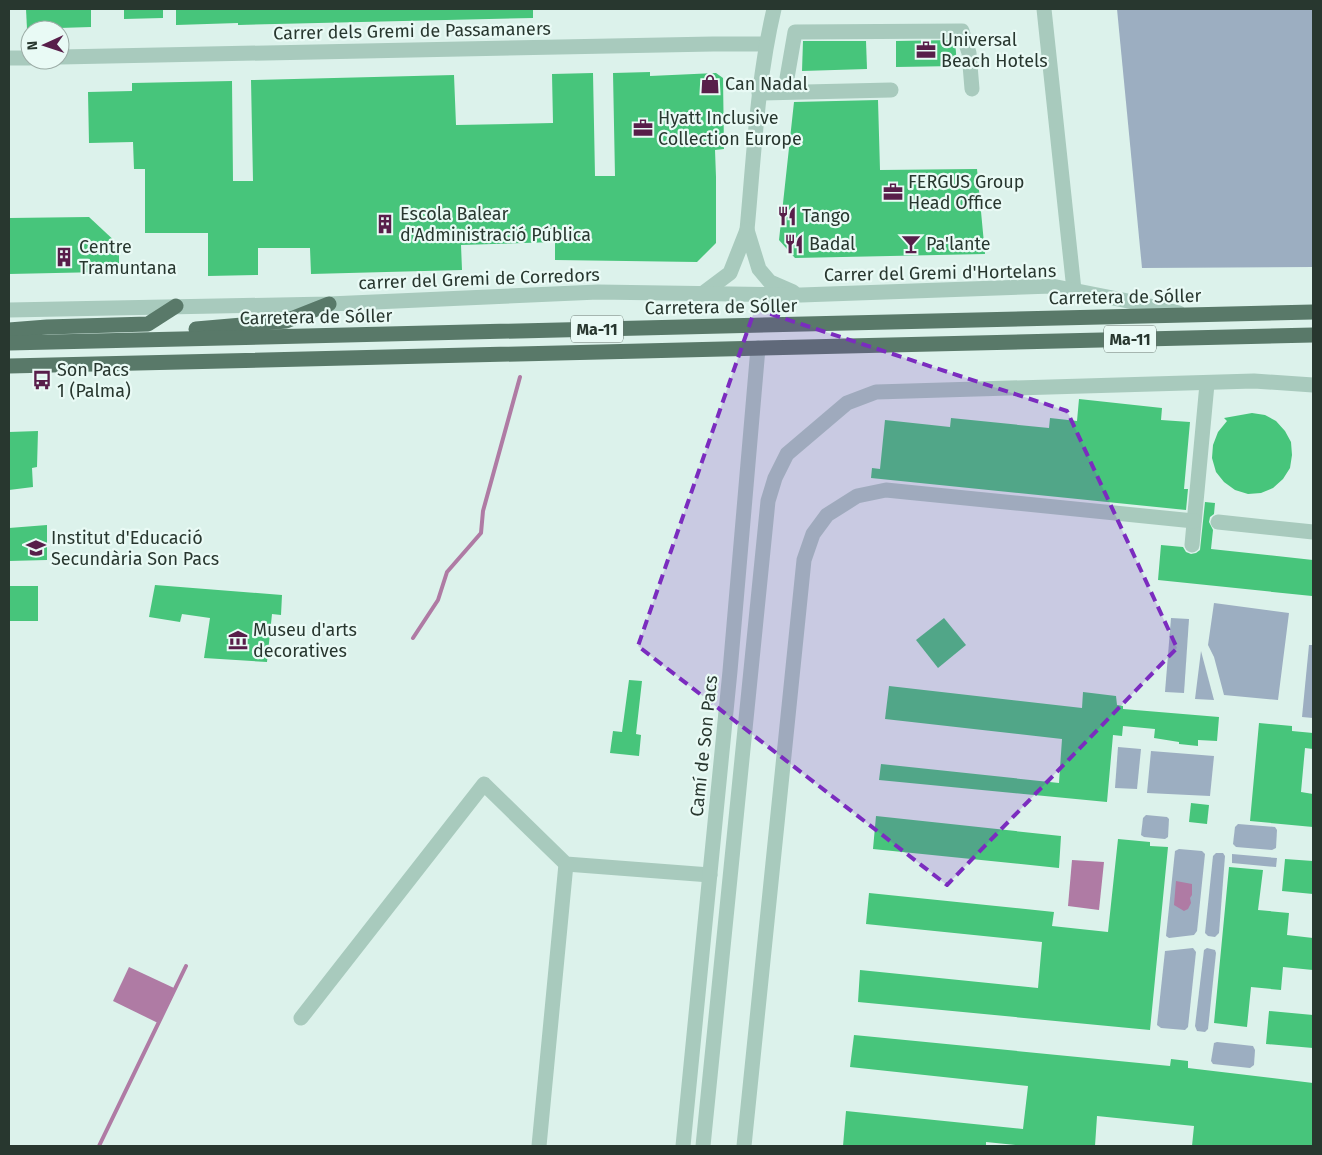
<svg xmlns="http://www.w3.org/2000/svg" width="1322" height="1155" font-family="'Fira Sans',sans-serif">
	<rect width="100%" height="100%" fill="#dcf2eb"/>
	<g fill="#9caec1">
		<polygon points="1117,9 1313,9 1313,267 1142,268"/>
		<polygon points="1214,603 1289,613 1278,700 1224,695 1214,657 1208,645"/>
		<polygon points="1171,618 1189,619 1184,693 1165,692"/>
		<polygon points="1309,645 1313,645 1313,718 1302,717"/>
		<polygon points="1201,651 1214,700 1195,699"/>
		<polygon points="1118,747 1141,749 1137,789 1115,788"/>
		<polygon points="1151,751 1214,756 1210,796 1147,793"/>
		<polygon points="1146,815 1167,817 1169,819 1168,837 1165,839 1144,837 1141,835 1143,818"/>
		<polygon points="1238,824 1275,827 1277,830 1276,848 1272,850 1236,847 1233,844 1235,827"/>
		<polygon points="1179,849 1202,851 1205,854 1197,931 1194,935 1169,938 1166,936 1175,851"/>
		<polygon points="1216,853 1223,853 1225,856 1219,933 1215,937 1208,936 1205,933 1213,856"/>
		<polygon points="1232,854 1277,858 1276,867 1232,863"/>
		<polygon points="1193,948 1196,952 1188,1027 1185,1030 1161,1028 1157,1025 1165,951"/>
		<polygon points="1207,948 1215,950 1216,953 1208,1029 1205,1032 1197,1031 1195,1026 1204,950"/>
		<polygon points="1217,1042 1253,1046 1255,1050 1254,1065 1250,1068 1213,1064 1211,1061 1214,1043"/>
	</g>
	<g fill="#af7ba4">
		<polygon points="1072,860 1104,862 1099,910 1068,906"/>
		<polygon points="1176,881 1192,884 1192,895 1190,898 1191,903 1188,909 1184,911 1174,905"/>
		<polygon points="129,967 174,988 158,1023 113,1001"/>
	</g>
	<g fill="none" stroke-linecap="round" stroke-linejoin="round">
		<g stroke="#af7ba4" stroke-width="4">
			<polyline points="413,638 438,600 447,572 481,533 483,511 520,377"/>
			<polyline points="99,1146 186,966"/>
		</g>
	</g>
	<g fill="#47c57b">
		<polygon points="26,9 91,9 91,27 27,29"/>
		<polygon points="124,9 163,9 163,18 124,19"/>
		<polygon points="176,9 533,9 533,18 238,25 238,23 176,25"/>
		<polygon points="955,40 957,66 896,67 896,41"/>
		<polygon points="803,41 866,41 867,69 802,71"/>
		<polygon points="650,72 650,76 716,73 723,78 724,149 715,150 716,177 716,243 697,262 555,260 555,242 461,245 462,270 311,274 310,248 258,248 258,275 208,276 208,233 145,233 145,169 134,169 133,142 89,143 88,92 132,91 132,83 232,81 233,181 253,181 251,80 454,75 456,125 553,123 552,74 593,73 595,176 615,176 613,73"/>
		<polygon points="878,100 880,170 977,169 985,254 795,258 779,240 794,102"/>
		<polygon points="89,217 119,245 119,269 102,272 9,274 9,218"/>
		<polygon points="1079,399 1162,408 1161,420 1190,422 1184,489 1188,489 1186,510 871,478 872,468 880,469 885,420 950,427 951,418 1049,428 1050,418 1077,421"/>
		<polygon points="1252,413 1265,415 1276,421 1285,431 1291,442 1292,455 1290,468 1283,479 1273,488 1261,493 1248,494 1235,490 1224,482 1216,472 1212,458 1213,445 1218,432 1227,421 1224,418"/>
		<polygon points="38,431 37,467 32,468 33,487 9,490 9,432"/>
		<polygon points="1205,502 1215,503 1214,514 1210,517 1209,522 1213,530 1211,549 1313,560 1312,596 1158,580 1161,545 1183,547 1186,552 1191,554 1196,553 1200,550"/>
		<polygon points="47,525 47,560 9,561 9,528"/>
		<polygon points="155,585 282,595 281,615 272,614 267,662 204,658 210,618 182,614 180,622 149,617"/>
		<rect x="9" y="586" width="29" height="35"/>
		<polygon points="944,618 966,645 938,668 916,640"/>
		<polygon points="629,680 642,681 636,734 641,735 639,756 610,753 613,731 622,732"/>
		<polygon points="889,686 1082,708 1083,692 1116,696 1117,705 1123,706 1123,709 1219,717 1217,741 1198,740 1198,746 1179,744 1179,742 1154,738 1155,729 1123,726 1122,736 1113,735 1107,802 879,780 881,764 1059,783 1062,739 885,719"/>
		<polygon points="1259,723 1292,726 1292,731 1313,733 1313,749 1305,748 1301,792 1313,794 1313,827 1250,821"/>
		<polygon points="1191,803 1209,805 1207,824 1189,822"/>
		<polygon points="876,816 1061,836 1059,868 873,849"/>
		<polygon points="1118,839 1150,842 1150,846 1168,847 1150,1030 858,1002 860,970 1038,988 1042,942 866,924 869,893 1054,912 1052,926 1108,932"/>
		<polygon points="1285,859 1313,861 1313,894 1282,891"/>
		<polygon points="1229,867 1263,870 1258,910 1289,913 1287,935 1313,938 1313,970 1283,967 1281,990 1251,987 1247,1027 1214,1023"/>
		<polygon points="1269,1011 1313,1015 1313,1048 1266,1044"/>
		<polygon points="854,1035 1170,1066 1171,1059 1188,1061 1188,1068 1313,1083 1313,1146 1192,1146 1194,1126 1097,1116 1095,1146 1025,1146 986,1142 986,1146 843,1146 846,1111 1023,1129 1028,1086 850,1067"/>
	</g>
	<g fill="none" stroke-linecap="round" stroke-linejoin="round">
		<g stroke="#a8cabd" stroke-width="15">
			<polyline points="1044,9 1074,290"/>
			<polyline points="60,57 713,44 765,44"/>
			<polyline points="9,58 30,58"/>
			<polyline points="787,78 795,32 962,31 969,53 972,89"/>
			<polyline points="759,93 891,90"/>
			<path d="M747,230c7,-74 10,-149 27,-221"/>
			<polyline points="702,294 730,273 747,230 759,269 770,282 793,292"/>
			<polyline points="9,310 329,304 598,292 801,295 1052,286 1133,302 1179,313"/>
			<polyline points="1218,522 1313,532"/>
			<polyline points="1192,545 1207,384"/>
			<polyline points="301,1018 484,784 566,864 710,875"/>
			<polyline points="539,1146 566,864"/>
			<polyline points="683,1146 730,671 758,348"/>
			<polyline points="703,1146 768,501 775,478 787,454 847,403 876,392 1254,381 1313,385"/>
			<polyline points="744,1146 804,560 813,534 827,515 857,496 886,490 1194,521"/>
		</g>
		<g stroke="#597969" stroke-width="15">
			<polyline points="196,329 286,321 329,304"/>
			<polyline points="9,330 47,327 148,324 176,306"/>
			<polyline points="9,343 1313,312"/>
			<polyline points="9,366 1313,335"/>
		</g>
	</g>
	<path fill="#7b2cbf" fill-opacity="0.2" stroke="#7b2cbf" stroke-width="4" stroke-dasharray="10 6" stroke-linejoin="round" d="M755,309l312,102 110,237 -230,237 -309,-239z"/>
	<defs>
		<symbol id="office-bare" viewBox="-9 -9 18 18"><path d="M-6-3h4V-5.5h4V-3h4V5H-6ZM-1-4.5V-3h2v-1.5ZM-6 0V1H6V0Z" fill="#581e4a" stroke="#e9faf5" stroke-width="2.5" paint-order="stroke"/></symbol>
		<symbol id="shop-bare" viewBox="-9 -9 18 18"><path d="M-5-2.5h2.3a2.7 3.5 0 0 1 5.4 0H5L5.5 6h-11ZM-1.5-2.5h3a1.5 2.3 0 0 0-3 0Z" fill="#581e4a" stroke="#e9faf5" stroke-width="2.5" paint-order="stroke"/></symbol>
		<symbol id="restaurant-bare" viewBox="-9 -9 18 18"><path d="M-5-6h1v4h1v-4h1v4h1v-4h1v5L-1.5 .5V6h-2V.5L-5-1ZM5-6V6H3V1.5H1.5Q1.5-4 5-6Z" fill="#581e4a" stroke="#e9faf5" stroke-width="2.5" paint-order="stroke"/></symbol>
		<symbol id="building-bare" viewBox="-9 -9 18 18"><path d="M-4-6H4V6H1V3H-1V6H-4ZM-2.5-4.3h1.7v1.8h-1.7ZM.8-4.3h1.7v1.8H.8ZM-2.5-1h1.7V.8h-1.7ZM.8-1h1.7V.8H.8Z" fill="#581e4a" stroke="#e9faf5" stroke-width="2.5" paint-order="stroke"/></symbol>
		<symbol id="bar-bare" viewBox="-9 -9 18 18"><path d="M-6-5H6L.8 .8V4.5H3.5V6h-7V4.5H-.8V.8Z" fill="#581e4a" stroke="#e9faf5" stroke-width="2.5" paint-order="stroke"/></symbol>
		<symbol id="bus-bare" viewBox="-9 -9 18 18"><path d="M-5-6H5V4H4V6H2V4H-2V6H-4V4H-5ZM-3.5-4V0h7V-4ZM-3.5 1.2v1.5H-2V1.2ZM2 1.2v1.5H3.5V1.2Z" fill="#581e4a" stroke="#e9faf5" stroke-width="2.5" paint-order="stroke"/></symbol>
		<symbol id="school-bare" viewBox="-9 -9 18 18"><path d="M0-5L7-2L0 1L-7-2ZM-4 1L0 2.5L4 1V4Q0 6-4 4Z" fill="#581e4a" stroke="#e9faf5" stroke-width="2.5" paint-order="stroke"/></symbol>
		<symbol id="museum-bare" viewBox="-9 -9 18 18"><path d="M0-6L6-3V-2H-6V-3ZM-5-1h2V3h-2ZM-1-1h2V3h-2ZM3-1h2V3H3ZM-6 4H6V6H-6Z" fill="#581e4a" stroke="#e9faf5" stroke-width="2.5" paint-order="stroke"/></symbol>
	</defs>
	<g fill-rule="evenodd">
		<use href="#office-bare" x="912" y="36" width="28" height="28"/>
		<use href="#shop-bare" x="696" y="70" width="28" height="28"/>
		<use href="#office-bare" x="629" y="114" width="28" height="28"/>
		<use href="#office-bare" x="879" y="178" width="28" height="28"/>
		<use href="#restaurant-bare" x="773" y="202" width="28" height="28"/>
		<use href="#building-bare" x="371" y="210" width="28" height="28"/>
		<use href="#restaurant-bare" x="780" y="230" width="28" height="28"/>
		<use href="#bar-bare" x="897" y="230" width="28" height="28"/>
		<use href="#building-bare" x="50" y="243" width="28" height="28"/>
		<use href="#bus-bare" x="28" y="366" width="28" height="28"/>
		<use href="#school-bare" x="22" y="534" width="28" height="28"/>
		<use href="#museum-bare" x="224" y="626" width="28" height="28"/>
	</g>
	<g text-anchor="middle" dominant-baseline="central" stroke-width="4.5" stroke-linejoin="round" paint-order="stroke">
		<g fill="#e9faf5" stroke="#62726a" stroke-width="1">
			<rect x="571" y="315.5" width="52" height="27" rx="4"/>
			<rect x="1104" y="325.5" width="52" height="27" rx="4"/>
		</g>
		<g font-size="16" font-weight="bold" fill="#28372f">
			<text x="597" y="329">Ma-11</text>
			<text x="1130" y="339">Ma-11</text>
		</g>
		<g font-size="18" fill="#28372f" stroke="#e9faf5">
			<text transform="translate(412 31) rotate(-1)">Carrer dels Gremi de Passamaners</text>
			<text transform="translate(940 273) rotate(-1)">Carrer del Gremi d'Hortelans</text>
			<text transform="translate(479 279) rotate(-2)">carrer del Gremi de Corredors</text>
			<text transform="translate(1125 297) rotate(-1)">Carretera de Sóller</text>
			<text transform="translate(721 307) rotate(-1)">Carretera de Sóller</text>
			<text transform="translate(316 317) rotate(-1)">Carretera de Sóller</text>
			<text transform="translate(704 746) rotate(-84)">Camí de Son Pacs</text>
		</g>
		<g font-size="18" fill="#28372f" stroke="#e9faf5" text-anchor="start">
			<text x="941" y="40">Universal<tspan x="941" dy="21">Beach Hotels</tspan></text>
			<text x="725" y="84">Can Nadal</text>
			<text x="658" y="118">Hyatt Inclusive<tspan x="658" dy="21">Collection Europe</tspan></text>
			<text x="908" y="182">FERGUS Group<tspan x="908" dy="21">Head Office</tspan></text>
			<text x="400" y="214">Escola Balear<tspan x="400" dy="21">d'Administració Pública</tspan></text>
			<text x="802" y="216">Tango</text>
			<text x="809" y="244">Badal</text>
			<text x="926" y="244">Pa'lante</text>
			<text x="79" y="247">Centre<tspan x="79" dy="21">Tramuntana</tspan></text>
			<text x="57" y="370">Son Pacs<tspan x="57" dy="21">1 (Palma)</tspan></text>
			<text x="51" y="538">Institut d'Educació<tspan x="51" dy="21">Secundària Son Pacs</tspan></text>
			<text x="253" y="630">Museu d'arts<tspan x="253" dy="21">decoratives</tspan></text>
		</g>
	</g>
	<rect width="1322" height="1155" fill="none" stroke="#28372f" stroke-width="20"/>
	<g transform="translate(45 45) rotate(267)"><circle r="24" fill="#e9faf5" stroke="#9caca6"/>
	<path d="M0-4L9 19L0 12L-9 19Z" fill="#581e4a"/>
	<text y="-8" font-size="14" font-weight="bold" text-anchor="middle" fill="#28372f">N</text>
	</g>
</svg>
